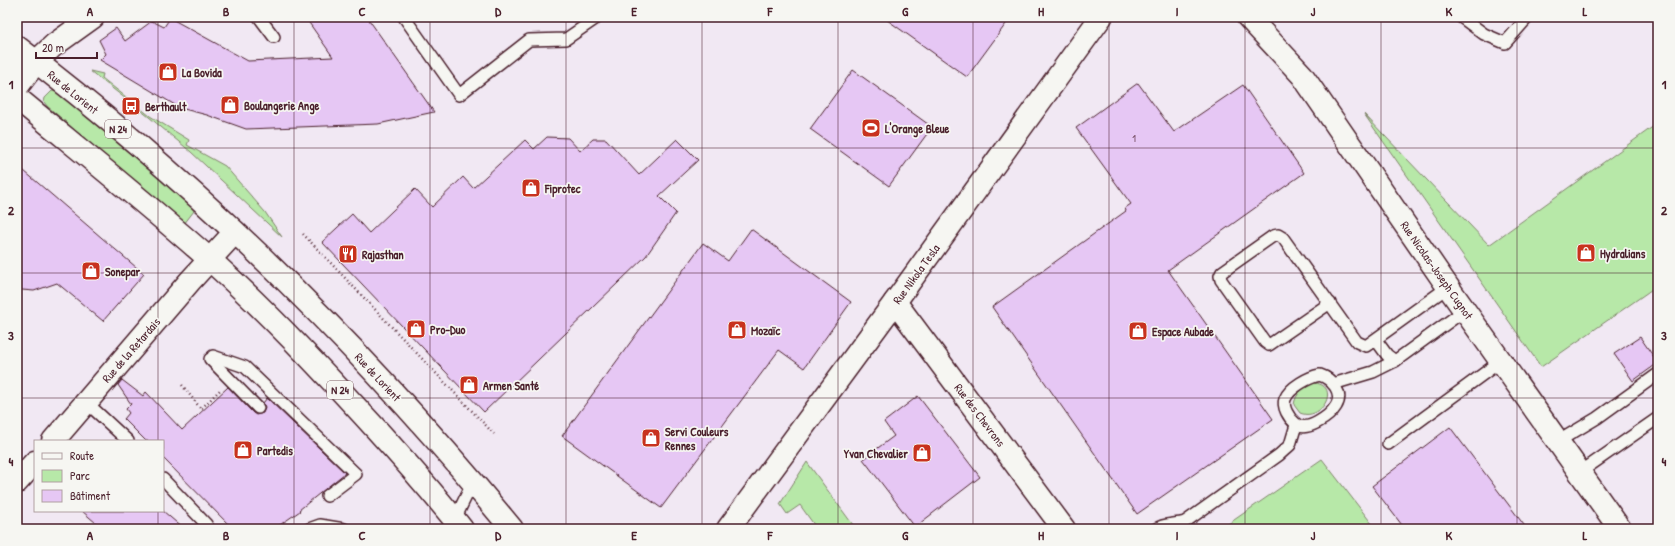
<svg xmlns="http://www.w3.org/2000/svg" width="1675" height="546" font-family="'Patrick Hand',sans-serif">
	<rect width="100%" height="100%" fill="#f6f6f2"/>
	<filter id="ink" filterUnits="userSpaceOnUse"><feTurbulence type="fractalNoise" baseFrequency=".025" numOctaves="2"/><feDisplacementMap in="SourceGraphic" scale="8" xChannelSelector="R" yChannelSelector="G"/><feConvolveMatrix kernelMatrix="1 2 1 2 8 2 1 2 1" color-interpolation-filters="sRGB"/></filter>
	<g filter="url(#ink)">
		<path fill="#f1e8f3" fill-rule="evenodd" d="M17,17h1641v512h-1641zM35,441h128v70h-128z"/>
		<g fill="#b7e8a8" stroke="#80846a">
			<polygon points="90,71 103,74 102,78 150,116 189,140 187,145 225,166 265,212 282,237 191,152 149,117"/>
			<polygon points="52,91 57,92 193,207 194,211 184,224 47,106 44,102 45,98"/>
			<polygon points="1364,114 1489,245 1658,123 1658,285 1541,367"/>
			<path d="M1315,383c26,3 7,39 -15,30l-6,-8c1,-11 10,-19 21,-22z"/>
			<polygon points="1322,459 1376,529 1221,529"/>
			<polygon points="807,462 812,469 856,529 817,529 800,505 787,514 780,504"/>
		</g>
		<g fill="#e6c7f4" stroke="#4a1f2b">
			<polygon points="305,17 367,17 434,112 378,124 246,129 207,115 180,108 100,60 106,54 99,40 116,28 125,41 152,21 164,27 170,18 248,61 333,57"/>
			<polygon points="883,17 1011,17 967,77"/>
			<polygon points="853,70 932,127 889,186 810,129"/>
			<polygon points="1138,83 1174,132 1243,85 1304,173 1168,270 1273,419 1137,514 992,307 1126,211 1125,208 1131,204 1076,128"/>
			<polygon points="547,137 568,138 580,151 593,139 606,139 639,175 677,139 698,160 659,196 676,213 646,256 484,412 322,242 352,214 369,233 415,189 432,207 463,177 473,188 525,140 534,149"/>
			<polygon points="17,165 144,274 103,321 57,283 34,291 22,290 17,286"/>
			<polygon points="751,229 851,302 804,368 779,350 661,508 562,436 703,243 728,261"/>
			<polygon points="1640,337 1658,363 1633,381 1614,354"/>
			<polygon points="122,380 143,396 146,392 182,430 228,387 253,413 256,415 263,413 265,407 263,403 267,398 345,473 299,510 300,511 274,529 233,529 163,458 163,441 146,441 124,419 129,413 126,409 131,404 118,385"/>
			<polygon points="918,396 980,477 915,527 863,459 894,436 884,422"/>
			<polygon points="1450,427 1465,447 1527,529 1405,529 1372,486"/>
			<polygon points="82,511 163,511 184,529 103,529"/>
		</g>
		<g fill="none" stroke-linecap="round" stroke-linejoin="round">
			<defs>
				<g id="lane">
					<polyline points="259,17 274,37"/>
					<polyline points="404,17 459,95 529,40 566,39 598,17"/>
					<polyline points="1461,17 1484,34 1505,43 1528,17"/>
					<polyline points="1330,303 1269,345 1265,342 1221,280 1220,276 1222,272 1273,236 1278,235 1283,238 1357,342 1366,346 1448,287"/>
					<polyline points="1376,340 1387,355 1395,361"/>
					<polyline points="213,356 245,367 356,474 327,496"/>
					<polyline points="210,359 258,408"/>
					<path d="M1320,375c12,4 24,18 16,31 -6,10 -30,28 -41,17 -6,-5 -13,-16 -10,-24 5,-12 24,-22 35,-24z"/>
					<polyline points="1333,384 1373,372 1395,361 1465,310"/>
					<polyline points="86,402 128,441"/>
					<polyline points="1557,442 1597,418 1658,374"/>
					<polyline points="1388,444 1501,361"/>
					<polyline points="1579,473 1658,418"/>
					<polyline points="163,479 206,524 209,529"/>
					<polyline points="309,529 320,525 344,529"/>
					<polyline points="447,529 455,519 473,482"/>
					<path d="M1156,529c8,-6 19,-4 29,-7l94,-67 11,-10 6,-20"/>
				</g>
				<g id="street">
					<polyline points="1248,17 1302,75 1448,287 1620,529"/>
					<polyline points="17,87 36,62 54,45 93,17"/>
					<polyline points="895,302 1064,529"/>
					<polyline points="53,441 190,281 235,232"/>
					<polyline points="17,482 35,462"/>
					<polyline points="728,529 895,302 1101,17"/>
				</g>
				<g id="primary">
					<path d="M17,47c182,138 350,306 495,482"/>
					<path d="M17,98c64,53 129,105 191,160 60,54 115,113 169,172 29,32 58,65 85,99"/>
				</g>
			</defs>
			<use href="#lane" stroke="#4a1f2b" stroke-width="14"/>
			<use href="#street" stroke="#4a1f2b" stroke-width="25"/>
			<use href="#primary" stroke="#4a1f2b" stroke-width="25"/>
			<g stroke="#4a1f2b" stroke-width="2.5" stroke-dasharray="1 3" stroke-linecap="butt">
				<polyline points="303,234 494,434"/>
				<polyline points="182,385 201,409 220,390"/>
			</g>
			<use href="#lane" stroke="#f6f6f2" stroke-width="11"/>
			<use href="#street" stroke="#f6f6f2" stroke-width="22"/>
			<use href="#primary" stroke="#f6f6f2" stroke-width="22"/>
		</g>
	</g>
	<path fill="none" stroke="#4a1f2b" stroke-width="1" stroke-opacity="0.55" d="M158,17v424M294,17v512M430,17v512M566,17v512M702,17v512M838,17v512M973,17v512M1109,17v512M1245,17v512M1381,17v512M1517,17v512M17,148h1641M17,273h1641M17,398h1641M158,511v18"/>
	<defs>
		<symbol id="shop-square" viewBox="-11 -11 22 22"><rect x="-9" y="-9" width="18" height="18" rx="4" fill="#c8321e" stroke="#f6f6f2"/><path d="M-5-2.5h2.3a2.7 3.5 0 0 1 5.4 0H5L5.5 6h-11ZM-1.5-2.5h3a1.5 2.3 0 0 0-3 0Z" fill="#fff"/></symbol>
		<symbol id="bus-square" viewBox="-11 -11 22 22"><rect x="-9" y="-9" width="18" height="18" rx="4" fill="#c8321e" stroke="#f6f6f2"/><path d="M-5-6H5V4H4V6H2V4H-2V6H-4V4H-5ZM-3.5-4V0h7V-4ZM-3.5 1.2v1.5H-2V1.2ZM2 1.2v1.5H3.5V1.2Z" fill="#fff"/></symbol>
		<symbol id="stadium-square" viewBox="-11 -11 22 22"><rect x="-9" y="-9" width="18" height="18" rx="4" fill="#c8321e" stroke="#f6f6f2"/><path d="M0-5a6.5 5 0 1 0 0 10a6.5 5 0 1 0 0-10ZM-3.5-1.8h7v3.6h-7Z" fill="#fff"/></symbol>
		<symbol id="restaurant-square" viewBox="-11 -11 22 22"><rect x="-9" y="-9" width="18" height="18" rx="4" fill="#c8321e" stroke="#f6f6f2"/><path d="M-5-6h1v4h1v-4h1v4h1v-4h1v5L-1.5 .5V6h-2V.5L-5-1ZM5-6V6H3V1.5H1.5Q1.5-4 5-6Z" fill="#fff"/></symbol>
	</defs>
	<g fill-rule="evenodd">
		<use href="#shop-square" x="157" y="61" width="22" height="22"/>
		<use href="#shop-square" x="219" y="94" width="22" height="22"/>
		<use href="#bus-square" x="120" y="95" width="22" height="22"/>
		<use href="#stadium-square" x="860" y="117" width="22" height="22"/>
		<use href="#shop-square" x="520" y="177" width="22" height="22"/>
		<use href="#shop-square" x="1575" y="242" width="22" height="22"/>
		<use href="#restaurant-square" x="337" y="243" width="22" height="22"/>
		<use href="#shop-square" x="80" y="260" width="22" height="22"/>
		<use href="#shop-square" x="405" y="318" width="22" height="22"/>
		<use href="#shop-square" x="726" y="319" width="22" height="22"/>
		<use href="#shop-square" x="1127" y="320" width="22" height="22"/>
		<use href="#shop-square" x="458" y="374" width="22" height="22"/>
		<use href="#shop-square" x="640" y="427" width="22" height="22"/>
		<use href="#shop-square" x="232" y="439" width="22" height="22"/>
		<use href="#shop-square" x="911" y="442" width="22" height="22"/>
	</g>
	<g text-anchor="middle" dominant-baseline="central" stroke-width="3.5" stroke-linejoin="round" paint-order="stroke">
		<g font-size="10" fill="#71495d">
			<text x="1134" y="138">1</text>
		</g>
		<g fill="#f6f6f2" stroke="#7e6067" stroke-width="1">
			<rect x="105" y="120" width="26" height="18" rx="3"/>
			<rect x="327" y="381" width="26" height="18" rx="3"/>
		</g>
		<g font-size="11" font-weight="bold" fill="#4a1f2b">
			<text x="118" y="129">N 24</text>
			<text x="340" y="390">N 24</text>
		</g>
		<g font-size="12" font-weight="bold" fill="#4a1f2b" stroke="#f6f6f2" text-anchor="start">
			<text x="182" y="72">La Bovida</text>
			<text x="244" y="105">Boulangerie Ange</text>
			<text x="145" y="106">Berthault</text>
			<text x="885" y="128">L'Orange Bleue</text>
			<text x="545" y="188">Fiprotec</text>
			<text x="1600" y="253">Hydralians</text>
			<text x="362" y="254">Rajasthan</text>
			<text x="105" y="271">Sonepar</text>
			<text x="430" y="329">Pro-Duo</text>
			<text x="751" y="330">Mozaïc</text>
			<text x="1152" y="331">Espace Aubade</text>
			<text x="483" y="385">Armen Santé</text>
			<text x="665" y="431">Servi Couleurs<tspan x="665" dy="14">Rennes</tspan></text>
			<text x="257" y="450">Partedis</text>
			<text x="908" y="453" text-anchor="end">Yvan Chevalier</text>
		</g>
		<g font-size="12" fill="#4a1f2b" stroke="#f6f6f2">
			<text transform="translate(73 92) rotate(39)">Rue de Lorient</text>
			<text transform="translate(1437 270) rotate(55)">Rue Nicolas-Joseph Cugnot</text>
			<text transform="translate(916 274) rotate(-54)">Rue Nikola Tesla</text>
			<text transform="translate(131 350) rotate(-49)">Rue de la Retardais</text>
			<text transform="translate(378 377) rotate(47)">Rue de Lorient</text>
			<text transform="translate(980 415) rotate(53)">Rue des Chevrons</text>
		</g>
	</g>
	<rect width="1675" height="546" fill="none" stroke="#f6f6f2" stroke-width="44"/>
	<rect x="34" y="440" width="130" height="72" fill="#f6f6f2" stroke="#b1a0a2"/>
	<rect x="42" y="453" width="20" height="6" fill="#f6f6f2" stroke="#b1a0a2"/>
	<text x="70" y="460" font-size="12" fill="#4a1f2b">Route</text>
	<rect x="42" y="470" width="20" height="12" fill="#b7e8a8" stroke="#b1a0a2"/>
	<text x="70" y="480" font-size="12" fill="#4a1f2b">Parc</text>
	<rect x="42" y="490" width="20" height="12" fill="#e6c7f4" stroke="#b1a0a2"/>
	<text x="70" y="500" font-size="12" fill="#4a1f2b">Bâtiment</text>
	<path d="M36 52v6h61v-6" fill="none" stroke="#4a1f2b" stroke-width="2"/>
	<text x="42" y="52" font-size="12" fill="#4a1f2b" stroke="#f6f6f2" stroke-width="3" paint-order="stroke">20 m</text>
	<rect x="22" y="22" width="1631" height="502" fill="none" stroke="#4a1f2b" stroke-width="1.5"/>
	<g font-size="13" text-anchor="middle" font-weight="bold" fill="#4a1f2b">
		<text x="90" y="16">A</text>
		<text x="226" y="16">B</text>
		<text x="362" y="16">C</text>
		<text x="498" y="16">D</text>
		<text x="634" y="16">E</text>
		<text x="770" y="16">F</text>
		<text x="905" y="16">G</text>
		<text x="1041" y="16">H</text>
		<text x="1177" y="16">I</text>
		<text x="1313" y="16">J</text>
		<text x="1449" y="16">K</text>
		<text x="1585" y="16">L</text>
		<text x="11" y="89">1</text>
		<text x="1664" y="89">1</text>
		<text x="11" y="215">2</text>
		<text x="1664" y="215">2</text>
		<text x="11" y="340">3</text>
		<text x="1664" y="340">3</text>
		<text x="11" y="466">4</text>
		<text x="1664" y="466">4</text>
		<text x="90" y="540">A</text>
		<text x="226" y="540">B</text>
		<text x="362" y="540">C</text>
		<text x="498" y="540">D</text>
		<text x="634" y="540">E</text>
		<text x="770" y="540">F</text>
		<text x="905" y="540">G</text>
		<text x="1041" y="540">H</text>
		<text x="1177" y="540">I</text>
		<text x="1313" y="540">J</text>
		<text x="1449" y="540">K</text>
		<text x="1585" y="540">L</text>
	</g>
</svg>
